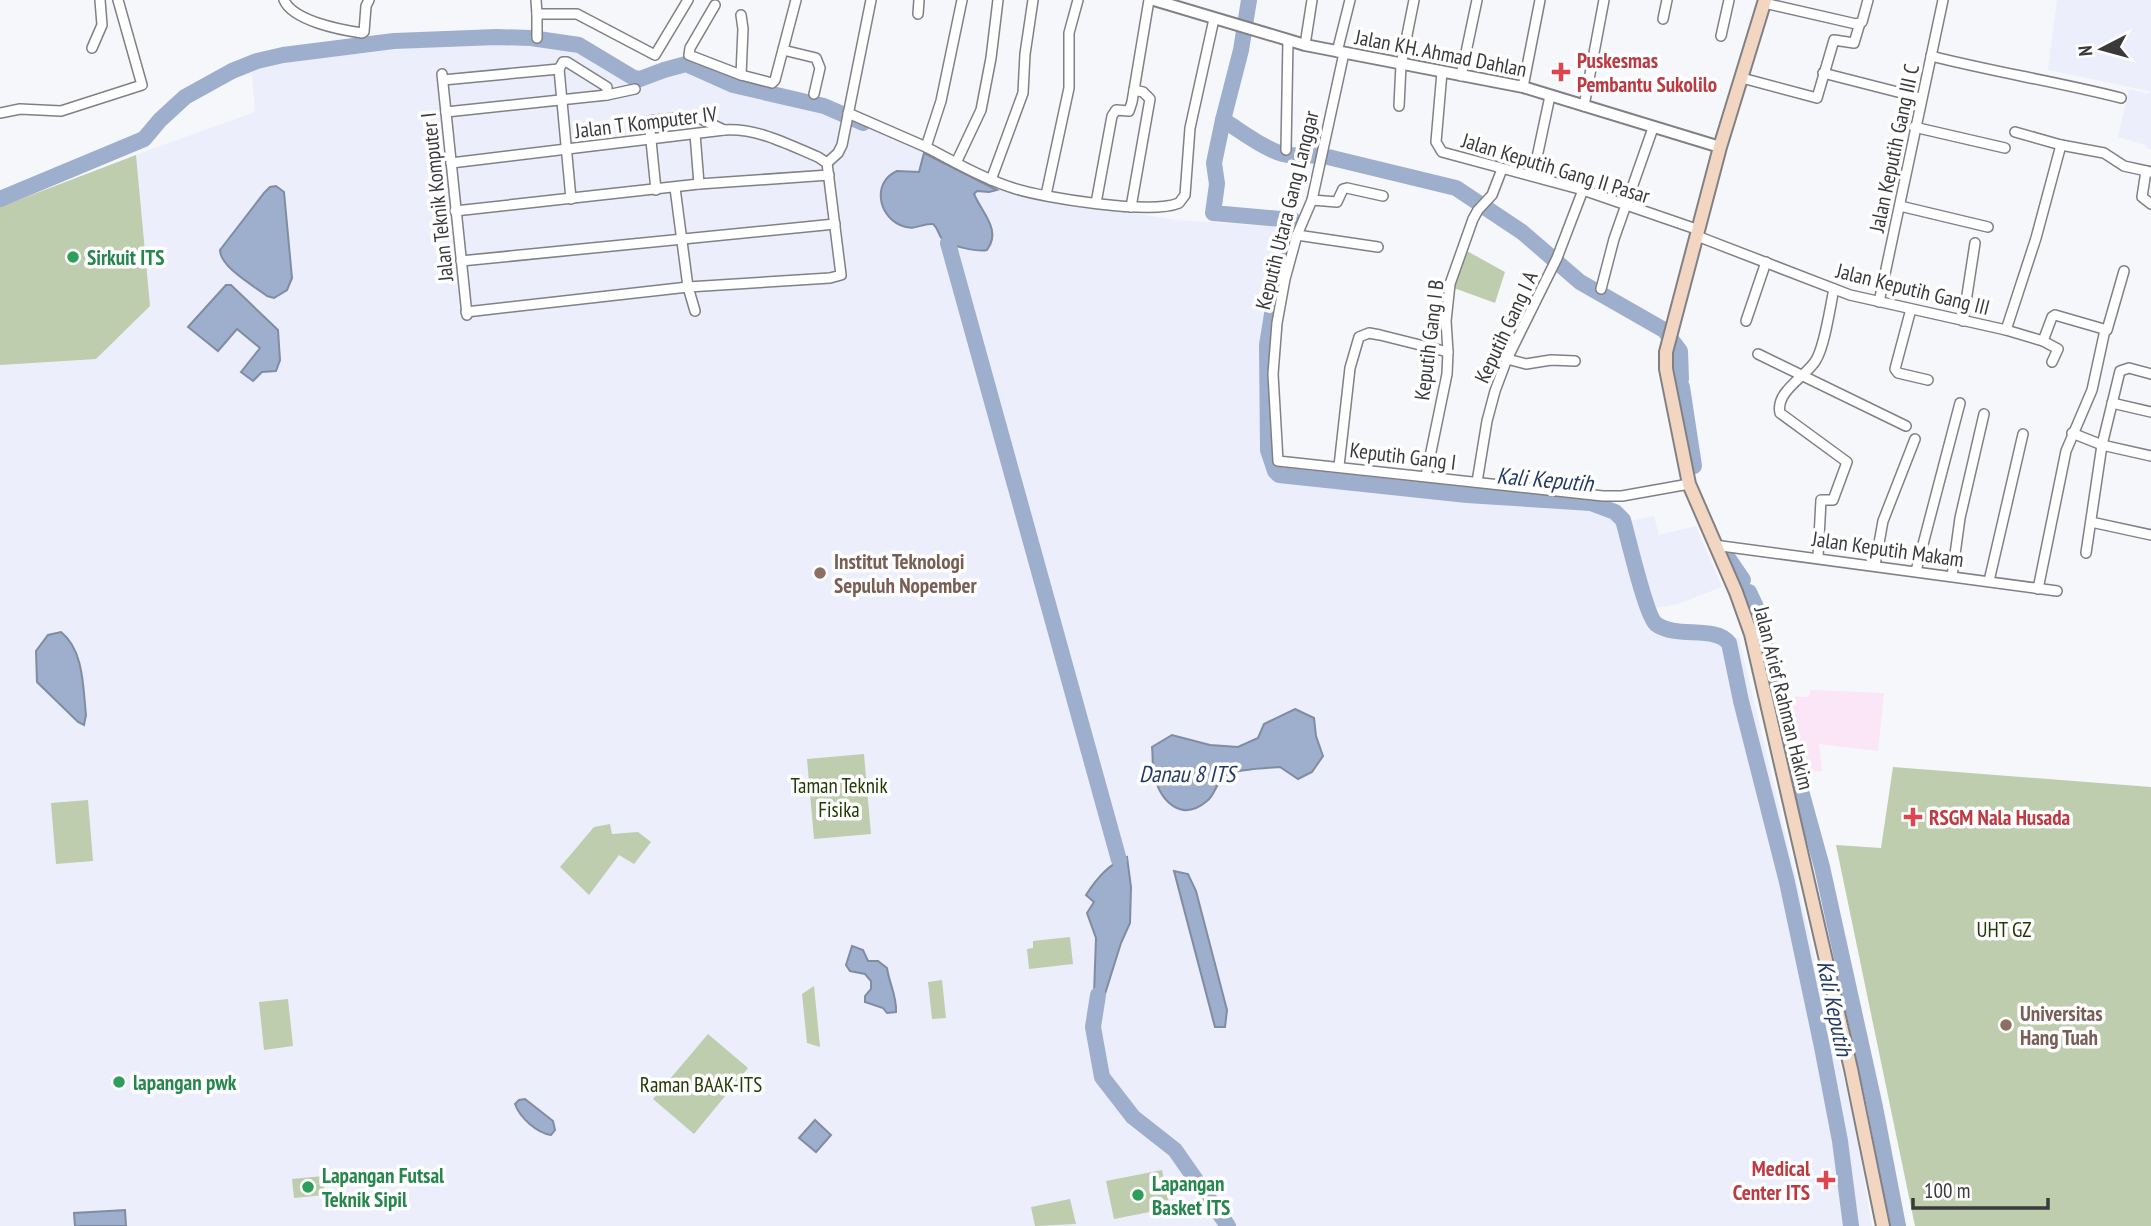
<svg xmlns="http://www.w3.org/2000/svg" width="2151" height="1226" font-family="'PT Sans Narrow',sans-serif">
	<rect width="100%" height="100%" fill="#f6f7fb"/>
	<polygon fill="#fae6f6" points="1810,690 1884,693 1878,751 1819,744 1822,771 1797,774 1778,696 1809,697"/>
	<g fill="#eceefb">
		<polygon points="2057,0 2151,0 2151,149 2146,148 2146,145 2118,137 2129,89 2149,94 2149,91 2048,70"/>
		<polygon points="528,43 578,49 640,84 681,71 846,121 916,138 1002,184 1049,200 1177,220 1285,227 1264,340 1262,420 1268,471 1623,510 1651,608 1630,521 1654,516 1659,535 1696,526 1722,587 1678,604 1650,609 1658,636 1739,638 1855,1126 1872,1226 0,1226 0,207 149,150 255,112 251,65 413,48"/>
	</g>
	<g fill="#becdae">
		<polygon points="136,155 150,306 96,359 0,365 0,207"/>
		<polygon points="1467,251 1505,272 1495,303 1454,288"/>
		<polygon points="864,754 871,834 814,839 807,759"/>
		<polygon points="1893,767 2151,787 2151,1226 1915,1226 1836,845 1881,848"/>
		<polygon points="88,800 93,861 56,864 51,803"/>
		<polygon points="610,824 612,834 638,832 651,842 634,864 619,855 589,895 560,867 594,827"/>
		<polygon points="1070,937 1073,964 1029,969 1027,949 1033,948 1033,941"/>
		<polygon points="942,980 946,1018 932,1019 928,982"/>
		<polygon points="814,986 820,1047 807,1043 802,994"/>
		<polygon points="288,999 293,1046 264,1050 259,1002"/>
		<polygon points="708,1034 748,1068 694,1134 653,1099"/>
		<polygon points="1162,1170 1170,1208 1114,1219 1106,1181"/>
		<polygon points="323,1176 325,1195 294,1198 292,1179"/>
		<polygon points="1070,1199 1076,1224 1035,1226 1031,1207"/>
	</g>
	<g fill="#9dafcd" stroke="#7f8ca2" stroke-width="2">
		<path d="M924,153l73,37 -8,2 -12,-1 -3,3c8,19 28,36 13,56 -9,2 -39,-4 -45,-11 -4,-5 -4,-11 -9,-15 -13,-1 -17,8 -33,1 -22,-10 -28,-43 -3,-54l22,1z"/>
		<path d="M276,186l8,6 8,86 -5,12 -13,8 -7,-2c-13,-10 -47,-29 -47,-46l44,-57 6,-6z"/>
		<polygon points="226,285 231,285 278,330 280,360 276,371 262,372 253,381 241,372 260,348 237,329 218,351 188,327"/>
		<path d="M61,632c23,18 22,56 25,83l-2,10 -6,-3 -41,-40 -1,-31 12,-16z"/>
		<path d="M1295,709l19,9 2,18 7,20 -11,16 -14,7 -18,-12c-13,1 -43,2 -54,8 -10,6 -10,19 -19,26 -26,22 -47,0 -53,-27 -2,-9 -1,-19 -2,-27l20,-12 38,10 28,2 20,-9 6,-14z"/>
		<path d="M1127,857l4,30 -1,36 -9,20 -17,54 -10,-3 2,-56 -9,-25 7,-11 -8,-7c11,-17 23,-31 41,-38z"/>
		<polygon points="1174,871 1188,874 1196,891 1227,1010 1225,1027 1215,1027"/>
		<path d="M852,946l11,4 5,11h10l9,7c2,15 10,28 9,44l-9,1 -4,-5 -18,-6v-6l6,-7v-8l-6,-7 -15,-3 -4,-6z"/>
		<path d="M525,1099l28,22 2,9 -4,5c-14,-2 -31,-17 -36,-31l4,-4z"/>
		<polygon points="815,1120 831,1135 816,1152 799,1138"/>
		<polygon points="125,1210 126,1226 75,1226 74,1213"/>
	</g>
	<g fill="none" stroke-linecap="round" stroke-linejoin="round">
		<g stroke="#9dafcd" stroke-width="16">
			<path d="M1249,0l-8,50 -18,70c17,10 46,33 65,35 14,1 25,-1 40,2l128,31 66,44 58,50 84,48 16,21 1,28"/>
			<path d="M1223,120l-9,43 3,21 -4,29 80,7 -20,88 -6,37 1,105 7,21 4,4 188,20 124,8 24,9 8,8c5,17 23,96 33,104 20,15 59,1 73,19l12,58 46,181 35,165 18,94 11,85"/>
			<polyline points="0,199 144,139 160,120 185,97 232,71 257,61 283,55 394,41 497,37 531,38 579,45 634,78 640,79 664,70 686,64 733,85 824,106 863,123"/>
			<polyline points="948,243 1119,860"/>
			<polyline points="1682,387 1694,466"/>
			<polyline points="1724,552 1743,580"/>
			<polyline points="1749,592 1756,607 1798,780 1822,867 1875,1107 1898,1226"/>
			<polyline points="1098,995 1093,1027 1102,1077 1133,1117 1175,1150 1228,1226"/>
		</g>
		<defs>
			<g id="minor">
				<path d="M284,0c9,21 57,30 78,33l2,-1 2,-26 3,-6"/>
				<polyline points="536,0 537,14"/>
				<polyline points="1764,3 1856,24 1862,22 1868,0"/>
				<polyline points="715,5 690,48 689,55 741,75 772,83 775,80 796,0"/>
				<polyline points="918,14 919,0"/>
				<polyline points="1663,19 1667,0"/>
				<polyline points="1721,36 1729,0"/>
				<polyline points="537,38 537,14 577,14 655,55 688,0"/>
				<polyline points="1305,45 1312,0"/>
				<polyline points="92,48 102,25 100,0"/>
				<polyline points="783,50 816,58 820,68 814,94"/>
				<polyline points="1337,52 1350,0"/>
				<polyline points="1344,53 1312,200 1297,235 1285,279 1277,323 1273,374 1278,461 1603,496 1622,496 1689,484"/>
				<path d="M1931,56c63,16 127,26 190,42"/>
				<polyline points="559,69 571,199"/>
				<polyline points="1442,72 1436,142 1442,152 1583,190 1699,230"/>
				<polyline points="1823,73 1921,98"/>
				<polyline points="442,74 467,315"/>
				<polyline points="741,75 743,29 741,15"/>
				<polyline points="1461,76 1477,0"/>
				<polyline points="1742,78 1817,98 1834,40 1854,43 1860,23"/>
				<polyline points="443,80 559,69"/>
				<polyline points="1523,87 1540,0"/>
				<polyline points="607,95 635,89"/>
				<polyline points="1399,106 1401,65 1414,0"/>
				<polyline points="1584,106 1604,0"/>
				<polyline points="446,112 607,95 607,87 567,62 563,62 559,69"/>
				<polyline points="0,113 20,109 61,111 142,85 118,0"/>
				<polyline points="848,113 926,147 941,101 962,0"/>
				<polyline points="1914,127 2005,148"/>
				<polyline points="695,134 699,184"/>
				<polyline points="2061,145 2104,153 2124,166 2151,172"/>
				<path d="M926,147c29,15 56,31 87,41 31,10 138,27 166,15l6,-8 5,-67 24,-109"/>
				<polyline points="1286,150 1288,40"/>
				<path d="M451,163l273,-33c34,-2 63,14 94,27l9,6 14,112 -11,3 -142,9 -222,25"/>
				<polyline points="827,163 838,153 842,145 871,0"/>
				<polyline points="956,163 981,110 991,58 998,0"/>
				<polyline points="2146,171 2142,197 2151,204"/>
				<polyline points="1533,176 1550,96"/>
				<polyline points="991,180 1023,93 1025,54 1033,0"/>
				<polyline points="675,188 688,287 695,311"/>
				<polyline points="656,190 649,121 695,116 724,130"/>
				<polyline points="1046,195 1069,88 1069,33 1078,0"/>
				<polyline points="1312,200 1337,202 1343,189 1347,188 1383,196"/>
				<polyline points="1096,203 1112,116 1116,110 1129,111 1132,102 1149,0"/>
				<polyline points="1900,206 1988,227"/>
				<polyline points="1131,207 1150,99 1143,92 1134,90"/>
				<polyline points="455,211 699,184 829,175"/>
				<polyline points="1297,235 1378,247"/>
				<polyline points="1697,236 1850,295 2006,330 2043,341 2058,349 2052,362"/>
				<polyline points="461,261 835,224"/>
				<polyline points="1601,289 1614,239 1653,128"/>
				<polyline points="1879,302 1943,0"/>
				<polyline points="1911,309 1895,369 1898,373 1928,380"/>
				<polyline points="1746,321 1766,262"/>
				<polyline points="1963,321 1975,243"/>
				<polyline points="2006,330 2036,238 2061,145 2015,132"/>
				<polyline points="2043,341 2052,317 2055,315 2107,330 2124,271"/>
				<polyline points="1758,354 1906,426"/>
				<polyline points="1507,359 1526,364 1551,360 1575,361"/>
				<polyline points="2112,403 2151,412"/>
				<polyline points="2072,433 2102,445 2120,371 2129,368 2151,374"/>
				<polyline points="1339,466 1350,368 1359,337 1369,333 1380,335 1448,352"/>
				<polyline points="1426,476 1447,374 1448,352 1446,321 1450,284 1473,219 1478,210 1492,195 1502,169"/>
				<polyline points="1477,482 1487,421 1495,391 1507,359 1557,258 1583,190"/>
				<polyline points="2091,522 2151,535"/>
				<polyline points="1714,545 2057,591"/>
				<polyline points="2086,553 2102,445 2151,456"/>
				<path d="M1818,557l3,-57h12l14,-38 -67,-49c-5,-22 27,-37 36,-53 9,-15 14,-53 18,-71"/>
				<polyline points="1875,565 1883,521 1915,439"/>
				<polyline points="1916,571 1960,403"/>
				<polyline points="1952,576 1960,518 1984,414"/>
				<polyline points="1989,581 2023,434"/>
				<polyline points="2038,589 2066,451 2092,390 2105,330"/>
			</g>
			<polyline id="tertiary" points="1154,0 1305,45 1523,87 1720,147"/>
			<polyline id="secondary" points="1765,0 1720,147 1666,352 1666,369 1689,484 1736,592 1751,634 1851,1069 1883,1226"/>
		</defs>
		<use href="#minor" stroke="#808185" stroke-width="12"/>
		<use href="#tertiary" stroke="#808185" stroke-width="14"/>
		<use href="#secondary" stroke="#808185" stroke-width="16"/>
		<use href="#minor" stroke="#fff" stroke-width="9"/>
		<use href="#tertiary" stroke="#fff" stroke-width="10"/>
		<use href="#secondary" stroke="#f3d6c2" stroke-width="12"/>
	</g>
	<g fill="#e0444e" stroke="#fff" stroke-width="2.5">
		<path d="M1557.5 61.5h7v7h7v7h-7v7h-7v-7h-7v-7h7z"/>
		<path d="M1909.5 806.5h7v7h7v7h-7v7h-7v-7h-7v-7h7z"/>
		<path d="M1822.5 1169.5h7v7h7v7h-7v7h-7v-7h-7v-7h7z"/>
	</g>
	<g fill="#2e9e5b" stroke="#fff" stroke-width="2.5">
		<circle cx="73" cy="257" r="7"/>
		<circle cx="119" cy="1082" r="7"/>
		<circle cx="308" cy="1187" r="7"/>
		<circle cx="1138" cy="1195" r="7"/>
	</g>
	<g fill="#8d6e63" stroke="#fff" stroke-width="2.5">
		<circle cx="820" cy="573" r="7"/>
		<circle cx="2006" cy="1025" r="7"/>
	</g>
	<g text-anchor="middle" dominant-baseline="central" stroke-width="7" stroke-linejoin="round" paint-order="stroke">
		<g font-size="21" fill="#3a3a3c" stroke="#fff">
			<text transform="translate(1441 53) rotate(11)">Jalan KH. Ahmad Dahlan</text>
			<text transform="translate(646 122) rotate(-7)">Jalan T Komputer IV</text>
			<text transform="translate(1894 148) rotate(-78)">Jalan Keputih Gang III C</text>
			<text transform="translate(1556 168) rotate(17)">Jalan Keputih Gang II Pasar</text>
			<text transform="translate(437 197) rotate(-96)">Jalan Teknik Komputer I</text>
			<text transform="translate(1287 210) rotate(-76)">Keputih Utara Gang Langgar</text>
			<text transform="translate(1913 289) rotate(14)">Jalan Keputih Gang III</text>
			<text transform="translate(1506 327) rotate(-65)">Keputih Gang I A</text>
			<text transform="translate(1429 340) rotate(-83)">Keputih Gang I B</text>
			<text transform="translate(1403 456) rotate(7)">Keputih Gang I</text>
			<text transform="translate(1888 549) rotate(8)">Jalan Keputih Makam</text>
			<text transform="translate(1784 698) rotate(76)">Jalan Arief Rahman Hakim</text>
		</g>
		<g font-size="21" font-weight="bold" fill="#be3a42" stroke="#fff" text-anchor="start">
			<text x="1577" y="60">Puskesmas<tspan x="1577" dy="24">Pembantu Sukolilo</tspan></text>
			<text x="1929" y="817">RSGM Nala Husada</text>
			<text x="1810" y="1168" text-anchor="end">Medical<tspan x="1810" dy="24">Center ITS</tspan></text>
		</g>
		<g font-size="21" font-weight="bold" fill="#27864d" stroke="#fff" text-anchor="start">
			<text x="87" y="257">Sirkuit ITS</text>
			<text x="133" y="1082">lapangan pwk</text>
			<text x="322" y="1175">Lapangan Futsal<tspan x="322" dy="24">Teknik Sipil</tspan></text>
			<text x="1152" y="1183">Lapangan<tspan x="1152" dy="24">Basket ITS</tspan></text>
		</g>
		<g font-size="21" font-weight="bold" fill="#785e54" stroke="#fff" text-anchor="start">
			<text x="834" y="561">Institut Teknologi<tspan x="834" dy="24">Sepuluh Nopember</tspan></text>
			<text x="2020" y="1013">Universitas<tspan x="2020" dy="24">Hang Tuah</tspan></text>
		</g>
		<g font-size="21" fill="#253906" stroke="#fff">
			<text x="839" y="785">Taman Teknik<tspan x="839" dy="24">Fisika</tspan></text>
			<text x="2004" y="929">UHT GZ</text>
			<text x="701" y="1084">Raman BAAK-ITS</text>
		</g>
		<g font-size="23" font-style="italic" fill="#233b64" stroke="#fff">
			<text transform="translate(1545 479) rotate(5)">Kali Keputih</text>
			<text x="1187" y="773">Danau 8 ITS</text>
			<text transform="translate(1835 1008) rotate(78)">Kali Keputih</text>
		</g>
	</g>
	<g transform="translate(2102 49) rotate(264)" stroke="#ffffff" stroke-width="5" paint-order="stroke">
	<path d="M0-5L12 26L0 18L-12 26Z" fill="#3a3a3c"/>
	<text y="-10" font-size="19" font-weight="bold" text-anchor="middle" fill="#3a3a3c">N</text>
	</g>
	<path d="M1913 1198v10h135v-10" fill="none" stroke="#3a3a3c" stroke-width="3.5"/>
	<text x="1924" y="1198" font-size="21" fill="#3a3a3c" stroke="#ffffff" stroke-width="5" paint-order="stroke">100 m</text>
</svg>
